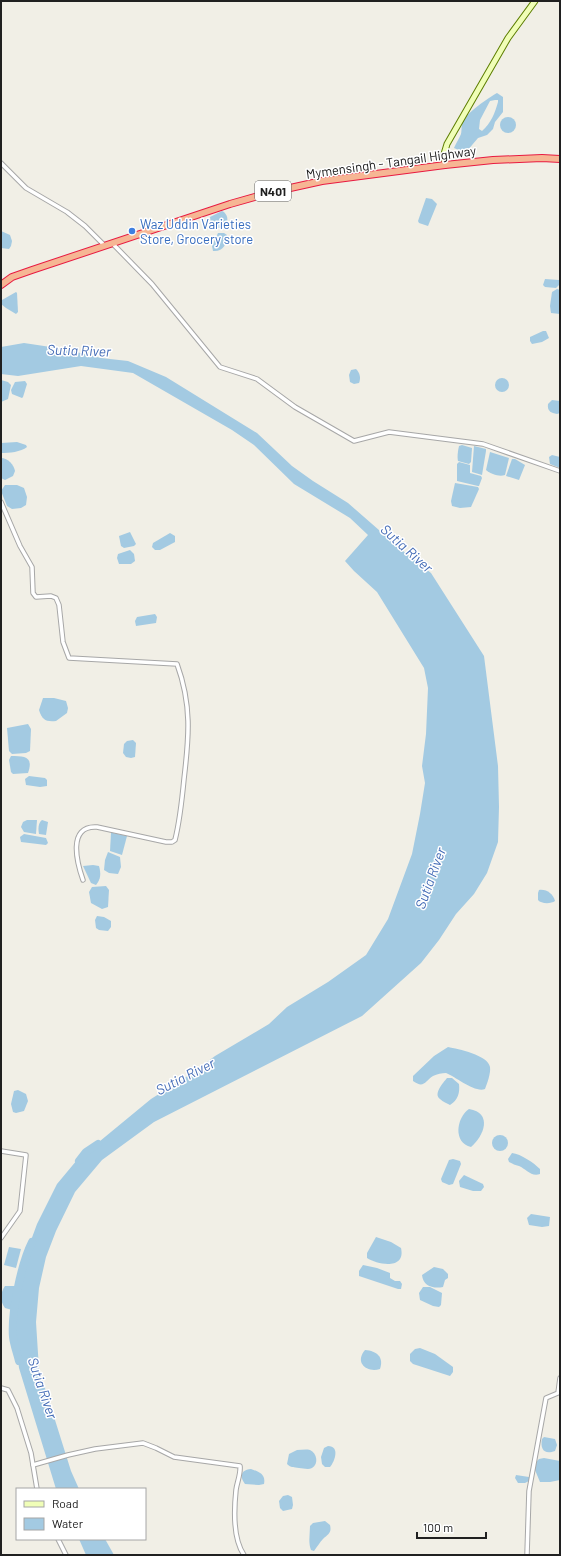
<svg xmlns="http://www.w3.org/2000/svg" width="561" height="1556" font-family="Barlow,sans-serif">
	<rect width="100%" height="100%" fill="#f1efe6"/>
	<g fill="#a3cae2" fill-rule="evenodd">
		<path d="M497,93l6,4v15l-8,10 -2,7 -6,6 -9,3 -11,13h-6l-7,-3c2,-5 5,-9 7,-14 1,-4 0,-9 2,-13 5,-9 25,-23 34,-28zM495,100h3v2c-3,11 -7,21 -16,29l-3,-2 1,-9 10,-19z"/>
		<circle cx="508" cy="125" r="8"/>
		<polygon points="426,198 432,199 437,204 428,226 419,223 418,221"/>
		<path d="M222,211l2,1c5,5 4,10 0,16h-6l-7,-5 -1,-6z"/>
		<polygon points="1,231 10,235 12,241 11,246 9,249 1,248"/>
		<path d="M218,233h6l3,2c0,9 -4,17 -14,16l-1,-5z"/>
		<polygon points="545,279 559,280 560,284 556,288 545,287 543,285"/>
		<polygon points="557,289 560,290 560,314 551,313 550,306 552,292"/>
		<polygon points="16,292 17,293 18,312 16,314 6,308 1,304 2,300"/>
		<polygon points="543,331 546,331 549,338 542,342 532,344 530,341 530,337"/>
		<polygon points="24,343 64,349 101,358 128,361 166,377 257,433 292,466 313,481 348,503 403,551 431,573 484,656 498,766 499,807 498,842 487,873 474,894 456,914 439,940 421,963 362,1016 154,1122 102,1160 75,1192 56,1231 46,1257 39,1288 36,1322 39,1369 71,1471 79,1489 56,1489 19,1368 15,1339 14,1322 26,1254 37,1224 57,1184 77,1160 151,1099 194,1072 215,1056 269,1024 287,1007 328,982 366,955 388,919 412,854 420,814 425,783 422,766 426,734 428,688 424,668 377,592 354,571 345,561 368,535 350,518 294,484 254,445 232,430 133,373 81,366 18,376 1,374 1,347"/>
		<path d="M356,369c4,4 5,9 3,14l-5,1 -4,-2 -1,-7 2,-5z"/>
		<circle cx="502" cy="385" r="7"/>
		<polygon points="1,380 8,382 11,385 8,399 1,402"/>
		<polygon points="25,381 27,384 23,397 22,398 12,394 11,390 15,382"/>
		<path d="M552,400l8,1v12l-3,1c-6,-1 -10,-3 -9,-10z"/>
		<path d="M1,443l16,-1 9,3 1,2c-6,5 -18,6 -26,6z"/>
		<path d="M462,445l10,3 -1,14 -2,2 -11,-3c-1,-4 0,-11 1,-15z"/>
		<polygon points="474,446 486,449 486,451 482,475 472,472"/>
		<path d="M490,452l19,6 -4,17c-6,2 -14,-1 -19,-5z"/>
		<polygon points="552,455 560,457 560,468 550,464 549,457"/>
		<path d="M1,458c7,0 13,7 14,13l-2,5 -8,4 -4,-2z"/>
		<polygon points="512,459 515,459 525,465 519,480 506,476"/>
		<polygon points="459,462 470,465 470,473 481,476 482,478 479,486 478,486 457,481 457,464"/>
		<polygon points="455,483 478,487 479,489 471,507 460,508 452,506 451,501"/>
		<polygon points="5,485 17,485 24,488 27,497 26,505 21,508 12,509 7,506 1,491"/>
		<polygon points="130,532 136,544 134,546 124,548 121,546 119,536"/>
		<polygon points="170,533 175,536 175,542 160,550 155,550 152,547 153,543"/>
		<polygon points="130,550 134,554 135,561 131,564 119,564 117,558 118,554"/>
		<polygon points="155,614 157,617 156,623 136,626 135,621 137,617"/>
		<path d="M43,698h11l12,3 2,7 -1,5 -11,8c-10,1 -14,-1 -17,-11z"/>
		<polygon points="28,724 31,729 30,751 26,753 12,754 9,751 7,728"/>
		<polygon points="133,740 136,743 135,757 131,758 126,757 123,753 124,744 127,741"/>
		<path d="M11,756c13,0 23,0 17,17l-15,1 -2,-2 -2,-12z"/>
		<polygon points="29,776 45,778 47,780 47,786 40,787 26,785 25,779"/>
		<polygon points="27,820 37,820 36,834 24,832 21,827 23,822"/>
		<path d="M42,820l6,2 -2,13 -7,-1c-1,-5 -1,-11 3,-14z"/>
		<polygon points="111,833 113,833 127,836 122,855 110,851"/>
		<polygon points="24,834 46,838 48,843 46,845 21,842 20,837"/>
		<polygon points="108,852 120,857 121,867 118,874 109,873 104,870 105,860"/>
		<path d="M93,865l6,1c2,7 2,13 -3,19l-5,-2 -8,-17z"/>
		<polygon points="106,886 109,890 108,907 102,909 91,903 89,892 92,887"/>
		<path d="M539,890c8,-1 14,4 16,11 -4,3 -14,3 -17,-1v-7z"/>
		<polygon points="97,916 104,917 111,921 111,927 108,931 99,930 96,928 95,920"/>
		<path d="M448,1047c10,2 40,8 42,20 1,6 -3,17 -5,22 -10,4 -29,-12 -39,-16 -4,0 -9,1 -13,3 -8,5 -9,13 -20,5v-5l21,-20z"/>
		<path d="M447,1078h5l7,6c1,9 -1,16 -9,21 -3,-2 -7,-3 -10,-6 -7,-5 3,-16 7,-21z"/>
		<polygon points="18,1090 26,1094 28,1101 24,1111 16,1113 13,1112 11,1104 14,1091"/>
		<path d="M469,1109c24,4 15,27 2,38 -18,-4 -15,-29 -2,-38z"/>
		<circle cx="500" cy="1143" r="8"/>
		<path d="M512,1153c9,1 22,10 28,16v5c-9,3 -14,-5 -21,-8 -4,-1 -6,-2 -10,-4l-1,-3z"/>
		<polygon points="453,1159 460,1161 461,1164 453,1184 449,1185 442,1182 441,1179 449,1160"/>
		<polygon points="464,1175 483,1184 484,1187 481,1191 473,1191 460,1187 459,1181"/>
		<polygon points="531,1214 550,1217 549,1226 542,1227 529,1225 527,1218"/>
		<path d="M376,1237l15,5 10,6c5,22 -23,17 -34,10v-5z"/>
		<polygon points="9,1247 21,1249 16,1268 4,1265"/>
		<polygon points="363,1265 377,1268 390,1273 390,1278 395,1281 400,1281 402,1284 401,1289 398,1289 359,1276 359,1271"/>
		<path d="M434,1267l9,2 5,5v4l-3,2 -2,7c-10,2 -20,-1 -21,-12z"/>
		<path d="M5,1286h11l2,3c1,6 -1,16 -6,21l-7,-2c-5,-6 -5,-15 0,-22z"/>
		<polygon points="423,1287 430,1287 442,1293 441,1305 439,1307 433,1306 420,1300 419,1293"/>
		<polygon points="420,1348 435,1354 453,1367 453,1372 450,1376 413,1364 410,1361 410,1354 415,1349"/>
		<path d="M365,1350c12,1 19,7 15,19 -13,4 -26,-6 -15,-19z"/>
		<path d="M544,1437l11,2 2,6 -2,6c-11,4 -15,-2 -13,-12z"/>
		<path d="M328,1446c12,0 7,15 2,21h-5l-3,-3 -1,-7 3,-9z"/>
		<path d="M297,1450c4,0 9,-1 13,0 7,3 9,14 2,18 -4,2 -9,0 -13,0 -5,-1 -8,0 -12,-4l2,-10z"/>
		<polygon points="544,1458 560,1461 560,1480 550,1482 540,1482 535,1470 536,1462 539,1459"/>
		<path d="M251,1469c8,3 15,5 13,15l-5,1 -14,-1c-6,-8 -4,-14 6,-15z"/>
		<polygon points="516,1475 529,1477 529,1481 525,1483 518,1483 515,1478"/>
		<polygon points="288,1495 292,1497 293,1505 292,1509 283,1511 280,1508 279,1501 283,1496"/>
		<path d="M325,1521l5,4c2,8 -2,9 -7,14 -3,3 -6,8 -9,12l-3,-1c-3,-8 -1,-16 -1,-24l3,-3z"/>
		<polygon points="79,1539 105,1539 114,1555 86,1555"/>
	</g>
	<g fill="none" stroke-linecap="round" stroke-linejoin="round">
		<g stroke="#a3cae2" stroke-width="8">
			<polyline points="79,1161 86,1152 98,1144"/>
			<path d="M19,1361c-2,-8 -5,-16 -6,-24 -2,-24 8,-73 19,-95"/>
		</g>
		<defs>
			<g id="minor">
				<polyline points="1,163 26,188 67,212 85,226 104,245"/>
				<polyline points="112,243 152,284 220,367 257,379 295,407 354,441 389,432 483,444 560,471"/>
				<path d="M1,502l19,44 12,21 1,26 3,4 15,-1 5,2 3,7 4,37 6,16 108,6c15,41 12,73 7,115 -2,21 -4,41 -9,61l-3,2h-6l-69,-15c-30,-2 -20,36 -14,53"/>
				<polyline points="1,1151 26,1155 20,1211 1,1238"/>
				<polyline points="1,1388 8,1390 17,1408 31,1453 37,1489"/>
				<path d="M33,1465l35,-10 27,-6 48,-6 13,5 18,9 66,9c1,8 -3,16 -4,24 -2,19 -3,49 8,65"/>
				<polyline points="58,1539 66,1555"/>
				<polyline points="527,1555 529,1491 546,1398 558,1393 560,1378"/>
			</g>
			<polyline id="secondary" points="445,165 444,154 447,144 508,38 535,1"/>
			<polyline id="trunk" points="1,285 12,277 32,270 230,204 272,192 322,181 445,165 493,160 542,158 560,159"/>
		</defs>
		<use href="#minor" stroke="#a7a7a7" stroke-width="5.5"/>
		<use href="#secondary" stroke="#5d7e00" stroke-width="7"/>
		<use href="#trunk" stroke="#e81a41" stroke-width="8"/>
		<use href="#minor" stroke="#fff" stroke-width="3.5"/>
		<use href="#secondary" stroke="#f0feb7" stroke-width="5"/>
		<use href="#trunk" stroke="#f6b694" stroke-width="6"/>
	</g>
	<circle fill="#3f7fe0" stroke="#fff" stroke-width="1.5" cx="132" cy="231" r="4"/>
	<g text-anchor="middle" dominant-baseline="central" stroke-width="3" stroke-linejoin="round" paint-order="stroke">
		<rect fill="#fff" stroke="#636363" stroke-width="1" x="255" y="181" width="36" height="20" rx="3"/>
		<g font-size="12" font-weight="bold" fill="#202020">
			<text x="273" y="191">N401</text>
		</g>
		<g font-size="13" fill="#202020" stroke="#fff">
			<text transform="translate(391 162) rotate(-8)">Mymensingh - Tangail Highway</text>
		</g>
		<g font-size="13" fill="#366cbe" stroke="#fff" text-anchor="start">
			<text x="140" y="224">Waz Uddin Varieties<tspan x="140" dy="15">Store, Grocery store</tspan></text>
		</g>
		<g font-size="14" font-style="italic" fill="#446cb7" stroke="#fff">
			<text transform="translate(79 350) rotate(2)">Sutia River</text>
			<text transform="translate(407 548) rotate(42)">Sutia River</text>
			<text transform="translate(430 878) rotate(-70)">Sutia River</text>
			<text transform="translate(185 1076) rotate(-27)">Sutia River</text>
			<text transform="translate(43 1388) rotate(71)">Sutia River</text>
		</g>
	</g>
	<rect width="561" height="1556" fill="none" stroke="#202020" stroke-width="4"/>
	<rect x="16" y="1488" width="130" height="52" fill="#ffffff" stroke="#a6a6a6"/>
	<rect x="24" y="1501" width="20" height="6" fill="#f0feb7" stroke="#a6a6a6"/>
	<text x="52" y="1508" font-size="12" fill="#202020">Road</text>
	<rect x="24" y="1518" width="20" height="12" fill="#a3cae2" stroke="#a6a6a6"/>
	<text x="52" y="1528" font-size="12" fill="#202020">Water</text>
	<path d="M417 1532v6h69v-6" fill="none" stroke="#202020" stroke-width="2"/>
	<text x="423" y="1532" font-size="12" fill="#202020" stroke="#ffffff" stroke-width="3" paint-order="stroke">100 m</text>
</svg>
